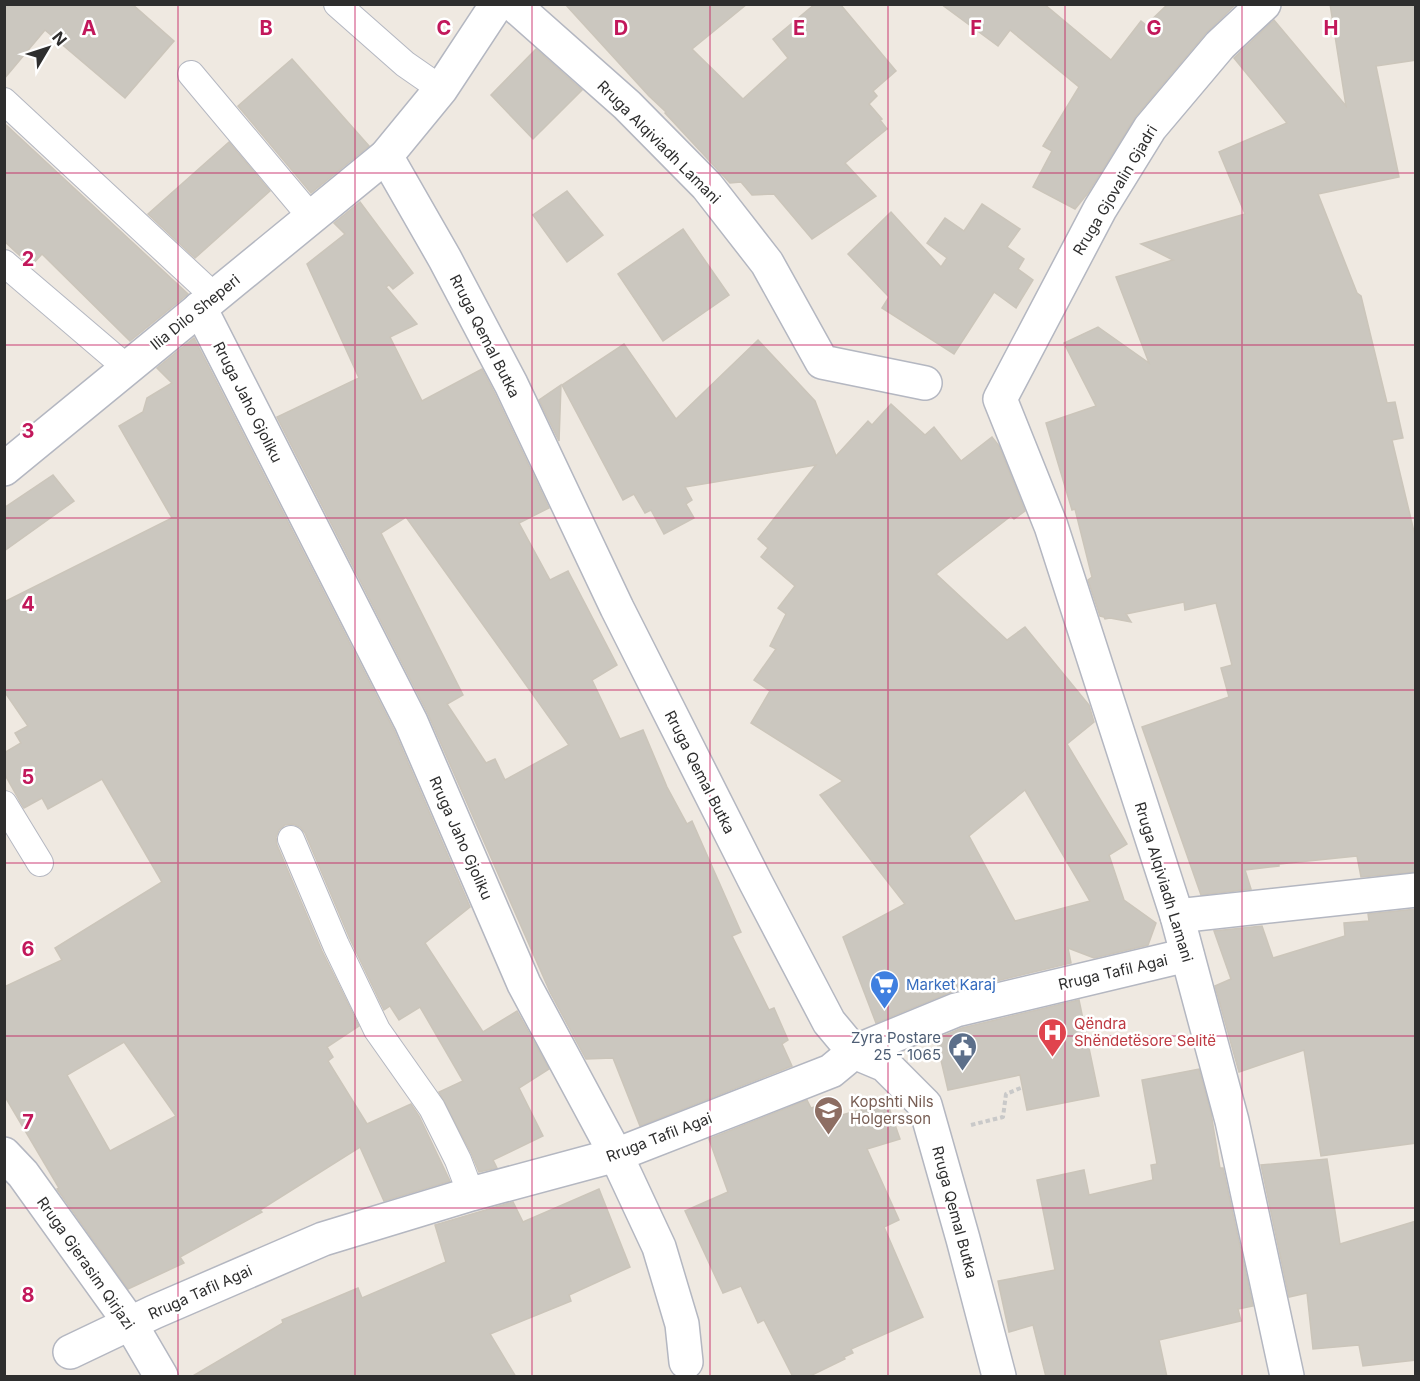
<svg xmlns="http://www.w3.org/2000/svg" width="1420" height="1381" font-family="Inter,sans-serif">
	<rect width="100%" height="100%" fill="#efe9e1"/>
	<g fill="#cbc7bf" stroke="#cbc5ba" stroke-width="1.5" fill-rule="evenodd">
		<polygon points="4,4 132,4 174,41 125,98 45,30 4,79"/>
		<polygon points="565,4 747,4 692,49 743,99 788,58 773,39 815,4 840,4 896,71 873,91 877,96 869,104 882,119 880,120 887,129 845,163 876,196 812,239 774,194 752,195 741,182 730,183 665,113 666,112 649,96"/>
		<polygon points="941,4 1044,4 1111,60 1141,21 1146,25 1168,4 1236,4 1206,33 1136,116 1088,193 1075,209 1033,187 1052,151 1043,146 1079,87 1010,30 998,46"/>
		<polygon points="1330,4 1416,4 1416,60 1376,66 1399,177 1318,194 1357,293 1361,296 1387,403 1395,402 1403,438 1392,440 1416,540 1416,872 1361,877 1357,856 1279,864 1279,866 1245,870 1251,889 1201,895 1142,727 1229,697 1221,668 1232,665 1216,603 1185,610 1184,602 1126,614 1131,622 1110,618 1105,619 1104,617 1100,616 1088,580 1092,577 1075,509 1072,510 1046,423 1096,406 1064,343 1098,327 1149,363 1116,277 1173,260 1141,244 1245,214 1219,152 1287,123 1234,58 1274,20 1346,106"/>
		<polygon points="536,49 582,90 533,139 491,95"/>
		<polygon points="292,59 369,146 311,193 238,106"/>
		<polygon points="4,123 188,294 130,341 42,254 31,266 4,241"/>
		<polygon points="229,142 270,191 195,258 148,214"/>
		<polygon points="567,191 603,235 567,262 533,215"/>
		<path d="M360,202l53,71 -20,16 -4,-4 -3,2 31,37 -27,13 32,64 60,-32 12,23 55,116 -30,15 31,57 18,-9 49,94 -25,15 28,59 23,-9 24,57 20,37 5,-3 49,111 -9,4 37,74 5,-2 14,32 -6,4 10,22 -152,60 -27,-68 -27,1 -36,-67 -122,-278 -151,-297 82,-39 -52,-114 38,-30 -11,-11zM406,517l163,228 -64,35 -10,-21 -9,4 -39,-59 16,-9 -82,-162z"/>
		<polygon points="982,204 1020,229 1007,247 1024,259 1018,269 1033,280 1016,308 994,292 954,354 882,308 889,297 848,254 891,212 941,267 947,258 927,243 945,218 964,231"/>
		<polygon points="683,229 729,295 663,341 618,274"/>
		<path d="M194,338l200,392 76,177 -45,36 58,89 34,-21 32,58 -30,19 24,48 -50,24 4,8 -18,4 -8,-19 -32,-61 24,-11 -43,-74 -21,13 -9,-14 -6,4 -34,-71 -45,-106 -5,-6 -7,-3 -8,1 -6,5 -3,7 1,8 45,106 37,75 -32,21 6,10 -5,4 39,63 44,-20 8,12 31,65 -66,20 -24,-54 -100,63 2,2 -82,45 4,6 -56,26 -71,-100 2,-1 -55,-93v-108l58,-27 -7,-12 107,-66 -60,-103 -54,30 -6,-11 -18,10 -2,-3 -18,-32v-20l17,-10 -6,-10 13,-7 -24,-35v-89l168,-84 -53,-92 24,-14 4,-14 25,-15 -15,-15zM124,1042l52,74 -66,35 -43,-76z"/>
		<path d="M758,340l57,61 21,55 32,-35 4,4 19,-21 34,31 9,-8 27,34 31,-24 7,9 26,65 -11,8 -3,-3 -75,58 71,66 18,-13 64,78 5,17 -27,22 60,100 -18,11 15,45 32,23 -8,22 -54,13 -26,-10 3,15 -120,29 -75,31 -33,-86 62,-33 -85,-109 23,-14 -92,-58 19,-32 -16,-11 22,-31 -6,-3 16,-32 -8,-6 17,-22 -34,-29 7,-9 -10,-9 58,-74 -131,22 7,13 -6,4 8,14 -30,16 -13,-24 -6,3 -11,-19 -11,6 -61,-115 62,-41 52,75zM1025,790l65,111 -75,20 -46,-85z"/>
		<polygon points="561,385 559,441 539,400"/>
		<polygon points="53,475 74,501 4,551 4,508"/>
		<polygon points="1416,909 1416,1143 1321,1156 1304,1050 1239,1072 1215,986 1231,979 1214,931 1262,926 1273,958 1345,936 1344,923 1369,921 1368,914"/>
		<polygon points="1079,1000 1099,1096 1027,1110 1020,1075 948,1090 936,1039 962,1028"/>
		<polygon points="1199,1069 1211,1113 1220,1168 1223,1168 1253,1306 1238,1309 1241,1321 1159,1340 1167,1377 1046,1377 1033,1325 1009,1332 998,1281 1055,1270 1037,1180 1084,1170 1089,1195 1153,1180 1151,1165 1157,1164 1142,1080"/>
		<polygon points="807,1100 811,1108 837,1101 842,1115 887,1102 900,1139 867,1149 899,1220 884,1227 923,1317 851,1349 853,1353 844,1357 845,1359 808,1377 793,1377 764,1320 758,1323 741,1286 723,1293 685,1211 728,1192 709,1139"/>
		<polygon points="1327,1159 1340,1244 1416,1221 1416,1360 1363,1366 1359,1345 1313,1349 1307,1293 1289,1297 1261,1165"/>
		<polygon points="599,1189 630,1267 569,1295 571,1301 490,1334 516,1377 191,1377 283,1323 282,1320 358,1288 362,1298 446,1262 435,1225 513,1202 523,1222"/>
	</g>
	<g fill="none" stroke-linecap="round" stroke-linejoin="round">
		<defs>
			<g id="lane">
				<polyline points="337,4 405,64 441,89"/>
				<polyline points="191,74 311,217"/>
				<polyline points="4,101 214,296"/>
				<polyline points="4,263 127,368"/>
				<polyline points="4,804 40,863"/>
				<polyline points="291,839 336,945 377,1030 432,1108 458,1160 471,1194"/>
			</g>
			<g id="street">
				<polyline points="513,4 627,105 707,186 767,263 822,362 925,383"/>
				<polyline points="1264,4 1220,45 1150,128 1100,209 1000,399 1051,526 1177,916 1232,1121 1287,1376"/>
				<polyline points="386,156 445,259 511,384 617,608 756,883 829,1022 854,1052 885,1065 925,1105 963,1239 999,1376"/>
				<polyline points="200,308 411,722 524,984 616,1155 659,1247 682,1324 686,1362"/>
				<polyline points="4,469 386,156 441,89 497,4"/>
				<polyline points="1177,916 1416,890"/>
				<polyline points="4,1154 23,1174 130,1323 161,1376"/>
				<polyline points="70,1352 154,1312 323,1239 471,1194 616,1155 831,1071 854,1052 956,1010 1187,955"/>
			</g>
		</defs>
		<use href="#lane" stroke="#b4b7c1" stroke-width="28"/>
		<use href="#street" stroke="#b4b7c1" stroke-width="36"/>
		<polyline stroke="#c9c9c9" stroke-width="4" stroke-dasharray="4.5 3" stroke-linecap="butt" points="971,1125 1003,1117 1006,1094 1023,1087"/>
		<use href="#lane" stroke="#fff" stroke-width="26"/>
		<use href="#street" stroke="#fff" stroke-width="33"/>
	</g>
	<path fill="none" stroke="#c2185b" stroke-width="1.5" stroke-opacity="0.55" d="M178,4v1372M355,4v1372M532,4v1372M710,4v1372M888,4v1372M1065,4v1372M1242,4v1372M4,173h1412M4,345h1412M4,518h1412M4,690h1412M4,863h1412M4,1036h1412M4,1208h1412"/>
	<defs>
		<symbol id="supermarket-pin" viewBox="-11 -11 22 30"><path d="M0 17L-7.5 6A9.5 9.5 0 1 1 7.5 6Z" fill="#3f7fe0" stroke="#fff"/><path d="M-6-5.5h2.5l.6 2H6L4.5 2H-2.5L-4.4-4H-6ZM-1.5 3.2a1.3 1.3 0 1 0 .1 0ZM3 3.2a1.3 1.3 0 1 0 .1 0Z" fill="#fff"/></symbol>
		<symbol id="hospital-pin" viewBox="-11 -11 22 30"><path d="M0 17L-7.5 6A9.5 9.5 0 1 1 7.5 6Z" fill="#e0444e" stroke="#fff"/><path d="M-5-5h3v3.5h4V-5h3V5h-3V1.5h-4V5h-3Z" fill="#fff"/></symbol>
		<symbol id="civic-pin" viewBox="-11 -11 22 30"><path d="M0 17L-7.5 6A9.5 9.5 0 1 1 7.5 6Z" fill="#5c6f8a" stroke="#fff"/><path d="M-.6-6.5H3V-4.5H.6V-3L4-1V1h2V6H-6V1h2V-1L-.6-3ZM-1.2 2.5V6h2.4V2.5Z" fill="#fff"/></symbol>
		<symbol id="school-pin" viewBox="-11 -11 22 30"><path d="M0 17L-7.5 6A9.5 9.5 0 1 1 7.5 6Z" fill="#8d6e63" stroke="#fff"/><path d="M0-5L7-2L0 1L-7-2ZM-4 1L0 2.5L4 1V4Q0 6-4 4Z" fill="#fff"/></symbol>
	</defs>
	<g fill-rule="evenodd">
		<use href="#supermarket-pin" x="868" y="968" width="33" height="45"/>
		<use href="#hospital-pin" x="1036" y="1016" width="33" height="45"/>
		<use href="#civic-pin" x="946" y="1030" width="33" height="45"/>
		<use href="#school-pin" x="812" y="1094" width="33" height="45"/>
	</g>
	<g text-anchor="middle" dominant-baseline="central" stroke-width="5" stroke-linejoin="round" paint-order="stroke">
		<g font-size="15" fill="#2e2e2e" stroke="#fff">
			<text transform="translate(659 142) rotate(45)">Rruga Alqiviadh Lamani</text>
			<text transform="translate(1115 190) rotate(-59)">Rruga Gjovalin Gjadri</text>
			<text transform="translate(195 312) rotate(-39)">Ilia Dilo Sheperi</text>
			<text transform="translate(485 336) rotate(63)">Rruga Qemal Butka</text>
			<text transform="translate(248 402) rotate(63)">Rruga Jaho Gjoliku</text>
			<text transform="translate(700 772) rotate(63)">Rruga Qemal Butka</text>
			<text transform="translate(461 838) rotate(66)">Rruga Jaho Gjoliku</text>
			<text transform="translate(1164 882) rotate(73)">Rruga Alqiviadh Lamani</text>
			<text transform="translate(1113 972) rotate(-13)">Rruga Tafil Agai</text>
			<text transform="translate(659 1137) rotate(-21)">Rruga Tafil Agai</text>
			<text transform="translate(955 1212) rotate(75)">Rruga Qemal Butka</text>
			<text transform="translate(86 1263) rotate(55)">Rruga Gjerasim Qirjazi</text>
			<text transform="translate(200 1292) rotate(-24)">Rruga Tafil Agai</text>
		</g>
		<g font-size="15" fill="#366cbe" stroke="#fff" text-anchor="start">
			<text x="906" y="984">Market Karaj</text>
		</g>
		<g font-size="15" fill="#be3a42" stroke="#fff" text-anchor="start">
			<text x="1074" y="1023">Qëndra<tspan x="1074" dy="17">Shëndetësore Selitë</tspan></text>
		</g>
		<g font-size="15" fill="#4e5e75" stroke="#fff" text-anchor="end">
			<text x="941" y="1037">Zyra Postare<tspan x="941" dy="17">25 - 1065</tspan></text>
		</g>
		<g font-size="15" fill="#785e54" stroke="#fff" text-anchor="start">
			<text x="850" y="1101">Kopshti Nils<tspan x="850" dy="17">Holgersson</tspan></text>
		</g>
	</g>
	<g font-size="20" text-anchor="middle" font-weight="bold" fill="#c2185b" stroke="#fff" stroke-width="5" stroke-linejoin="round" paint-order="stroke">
		<text x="89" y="35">A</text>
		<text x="266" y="35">B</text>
		<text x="444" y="35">C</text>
		<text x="621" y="35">D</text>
		<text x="799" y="35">E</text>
		<text x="976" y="35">F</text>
		<text x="1154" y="35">G</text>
		<text x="1331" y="35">H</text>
		<text x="28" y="266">2</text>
		<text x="28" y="438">3</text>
		<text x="28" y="611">4</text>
		<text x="28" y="784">5</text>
		<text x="28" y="956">6</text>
		<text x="28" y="1129">7</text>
		<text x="28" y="1302">8</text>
	</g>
	<rect width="1420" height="1381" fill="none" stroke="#2e2e2e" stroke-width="12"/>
	<g transform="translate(48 48) rotate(51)" stroke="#ffffff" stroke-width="4.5" paint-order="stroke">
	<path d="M0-4.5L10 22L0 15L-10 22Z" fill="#2e2e2e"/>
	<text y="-9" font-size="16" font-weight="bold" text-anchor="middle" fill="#2e2e2e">N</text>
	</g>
</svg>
